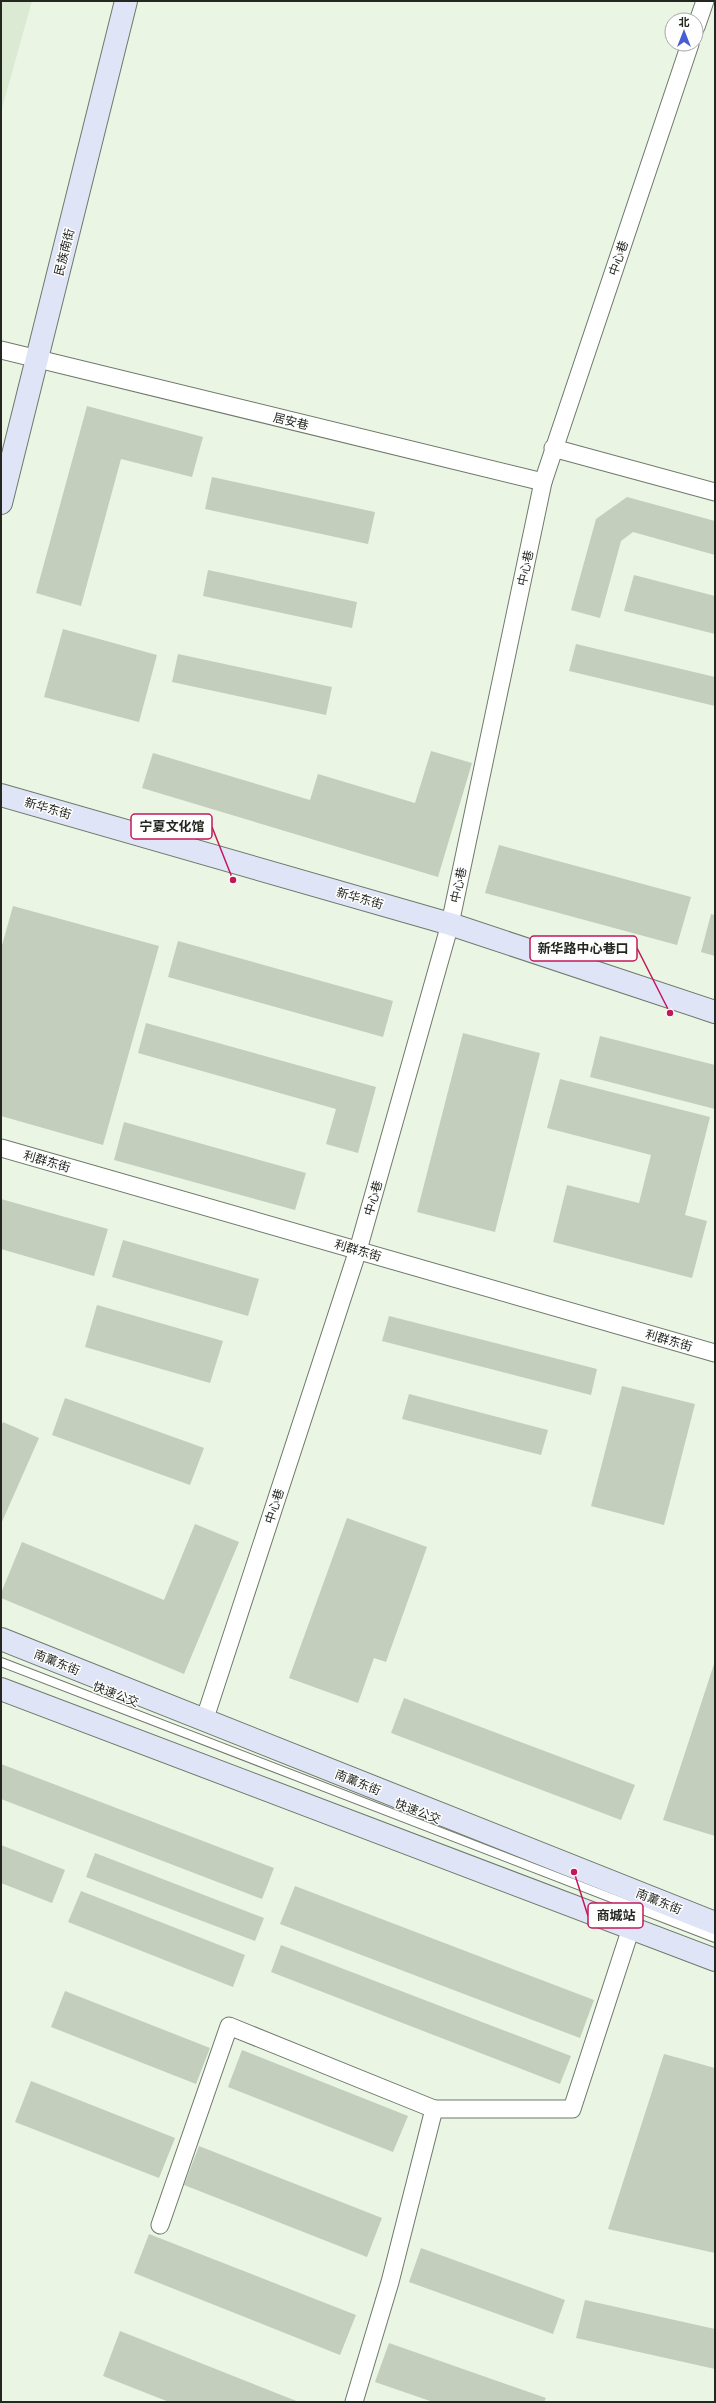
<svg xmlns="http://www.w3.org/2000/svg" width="716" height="2403" font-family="Cabin,'Noto Sans SC',sans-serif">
	<rect width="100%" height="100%" fill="#eaf5e4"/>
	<polygon fill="#dbebd3" points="1,1 32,1 1,112"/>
	<g fill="#c3cebd">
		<polygon points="87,406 203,437 192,477 121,459 81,606 36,593"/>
		<polygon points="212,477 375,512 368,544 205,509"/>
		<polygon points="627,497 715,521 715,555 633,532 621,541 600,618 571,610 596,519"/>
		<polygon points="208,570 357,602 352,628 203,596"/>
		<polygon points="634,575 715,596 715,634 624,611"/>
		<polygon points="63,629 157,655 139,722 44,697"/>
		<polygon points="576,644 715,677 715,706 569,671"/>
		<polygon points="178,654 332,687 326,715 172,682"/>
		<polygon points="431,751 472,763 438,877 142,788 153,753 310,800 318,774 415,803"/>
		<polygon points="499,845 691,897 677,945 485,893"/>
		<polygon points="13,906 159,946 103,1145 1,1116 1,949"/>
		<polygon points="711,914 715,915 715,956 701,952"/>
		<polygon points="178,941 393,1001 383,1037 168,977"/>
		<polygon points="146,1023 376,1087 358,1153 326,1144 336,1109 138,1053"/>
		<polygon points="463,1033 540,1053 495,1232 417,1212"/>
		<polygon points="600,1036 715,1065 715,1109 590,1077"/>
		<polygon points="560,1079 710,1117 685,1215 707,1221 692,1278 553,1242 567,1185 639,1203 651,1155 547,1128"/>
		<polygon points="124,1122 306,1173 295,1210 114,1160"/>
		<polygon points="1,1199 108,1229 94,1276 1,1249"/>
		<polygon points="123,1240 259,1279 248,1316 112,1277"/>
		<polygon points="97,1305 223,1341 210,1383 85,1347"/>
		<polygon points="389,1316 597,1369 591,1395 382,1341"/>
		<polygon points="622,1386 695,1404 664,1525 591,1506"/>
		<polygon points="409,1394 548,1430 541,1455 402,1419"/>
		<polygon points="65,1398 204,1448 190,1485 52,1435"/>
		<polygon points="3,1422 39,1438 1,1524 1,1426"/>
		<polygon points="347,1518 427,1547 386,1662 374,1658 358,1703 289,1678"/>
		<polygon points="195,1524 239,1542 184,1674 1,1598 1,1593 22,1542 164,1600"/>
		<polygon points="715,1661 715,1836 663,1820"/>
		<polygon points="404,1698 635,1785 621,1820 391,1733"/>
		<polygon points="1,1764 274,1868 262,1899 1,1799"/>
		<polygon points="1,1845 65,1870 52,1903 1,1883"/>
		<polygon points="95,1853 264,1918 255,1941 86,1877"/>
		<polygon points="295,1886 594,2000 580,2038 280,1924"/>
		<polygon points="81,1891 245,1955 233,1987 68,1922"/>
		<polygon points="281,1945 571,2056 560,2084 271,1972"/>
		<polygon points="65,1991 210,2048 196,2084 51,2027"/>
		<polygon points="242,2050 408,2116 393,2152 228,2087"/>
		<polygon points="664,2054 715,2068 715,2253 608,2229"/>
		<polygon points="31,2081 175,2138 159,2178 15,2122"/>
		<polygon points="199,2146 382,2218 367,2257 184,2185"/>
		<polygon points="149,2234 356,2315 340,2355 134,2273"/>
		<polygon points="421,2248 565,2300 553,2334 409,2282"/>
		<polygon points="585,2300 715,2329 715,2369 576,2338"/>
		<polygon points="120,2331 299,2402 169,2402 103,2376"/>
		<polygon points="389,2343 546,2398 544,2402 433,2402 375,2382"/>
	</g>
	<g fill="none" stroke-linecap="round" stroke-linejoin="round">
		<defs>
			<polyline id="lane" points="1,1662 715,1938"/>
			<g id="street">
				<polyline points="696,27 705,1"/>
				<polyline points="1,350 543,482"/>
				<polyline points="553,448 715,492"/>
				<polyline points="1,1148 715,1353"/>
				<polyline points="204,1721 358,1250 450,924 543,482 690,44"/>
				<polyline points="434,2109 572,2109 631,1928"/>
				<polyline points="160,2225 229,2026 434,2109 390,2282 354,2402"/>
			</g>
			<g id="secondary">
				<polyline points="1,503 126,1"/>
				<polyline points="1,795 450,924 715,1012"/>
				<polyline points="1,1639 715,1923"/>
				<polyline points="1,1689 715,1960"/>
			</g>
		</defs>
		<use href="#lane" stroke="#6f796a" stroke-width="10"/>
		<use href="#street" stroke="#6f796a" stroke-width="19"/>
		<use href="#secondary" stroke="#6f796a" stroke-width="24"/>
		<use href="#lane" stroke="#fff" stroke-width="8"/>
		<use href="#street" stroke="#fff" stroke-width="17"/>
		<use href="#secondary" stroke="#dfe5f7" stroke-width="22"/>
	</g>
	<g text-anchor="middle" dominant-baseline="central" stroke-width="3" stroke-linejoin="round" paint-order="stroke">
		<g font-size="12" fill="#232720" stroke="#fefefe">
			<text transform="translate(64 252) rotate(-76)">民族南街</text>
			<text transform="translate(618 258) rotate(-71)">中心巷</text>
			<text transform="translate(291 421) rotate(14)">居安巷</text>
			<text transform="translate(525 568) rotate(-78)">中心巷</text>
			<text transform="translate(48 808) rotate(16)">新华东街</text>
			<text transform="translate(458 885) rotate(-78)">中心巷</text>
			<text transform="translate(360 898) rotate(16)">新华东街</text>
			<text transform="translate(47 1161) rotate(16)">利群东街</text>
			<text transform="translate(373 1198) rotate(-74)">中心巷</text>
			<text transform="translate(358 1250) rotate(16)">利群东街</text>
			<text transform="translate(669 1340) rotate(16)">利群东街</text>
			<text transform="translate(274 1506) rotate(-72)">中心巷</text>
			<text transform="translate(57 1662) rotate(22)">南薰东街</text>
			<text transform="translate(116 1694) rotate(21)">快速公交</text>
			<text transform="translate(358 1782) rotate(22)">南薰东街</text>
			<text transform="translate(418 1811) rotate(21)">快速公交</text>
			<text transform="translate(659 1901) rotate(22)">南薰东街</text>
		</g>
	</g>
	<path fill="none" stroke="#c2185b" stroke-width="1.5" d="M233 880L212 827M670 1013L637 948M574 1872L588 1916"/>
	<g fill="#c2185b" stroke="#fefefe" stroke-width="1.5">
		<circle cx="233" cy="880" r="4"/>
		<circle cx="670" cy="1013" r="4"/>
		<circle cx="574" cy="1872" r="4"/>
	</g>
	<g fill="#fefefe" stroke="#c2185b" stroke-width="1.5">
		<rect x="131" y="814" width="81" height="25" rx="4"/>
		<rect x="530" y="936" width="107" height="25" rx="4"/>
		<rect x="588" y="1903" width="55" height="25" rx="4"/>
	</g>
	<g font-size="13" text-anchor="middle" font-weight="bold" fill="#232720">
		<text x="172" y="831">宁夏文化馆</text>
		<text x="583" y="953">新华路中心巷口</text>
		<text x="616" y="1920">商城站</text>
	</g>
	<rect width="716" height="2403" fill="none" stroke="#232720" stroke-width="4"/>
	<g transform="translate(684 32)"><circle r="19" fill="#fefefe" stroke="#a6a8a5"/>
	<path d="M0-3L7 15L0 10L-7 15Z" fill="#485dd1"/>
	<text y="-6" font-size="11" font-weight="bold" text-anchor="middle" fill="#232720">北</text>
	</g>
</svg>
